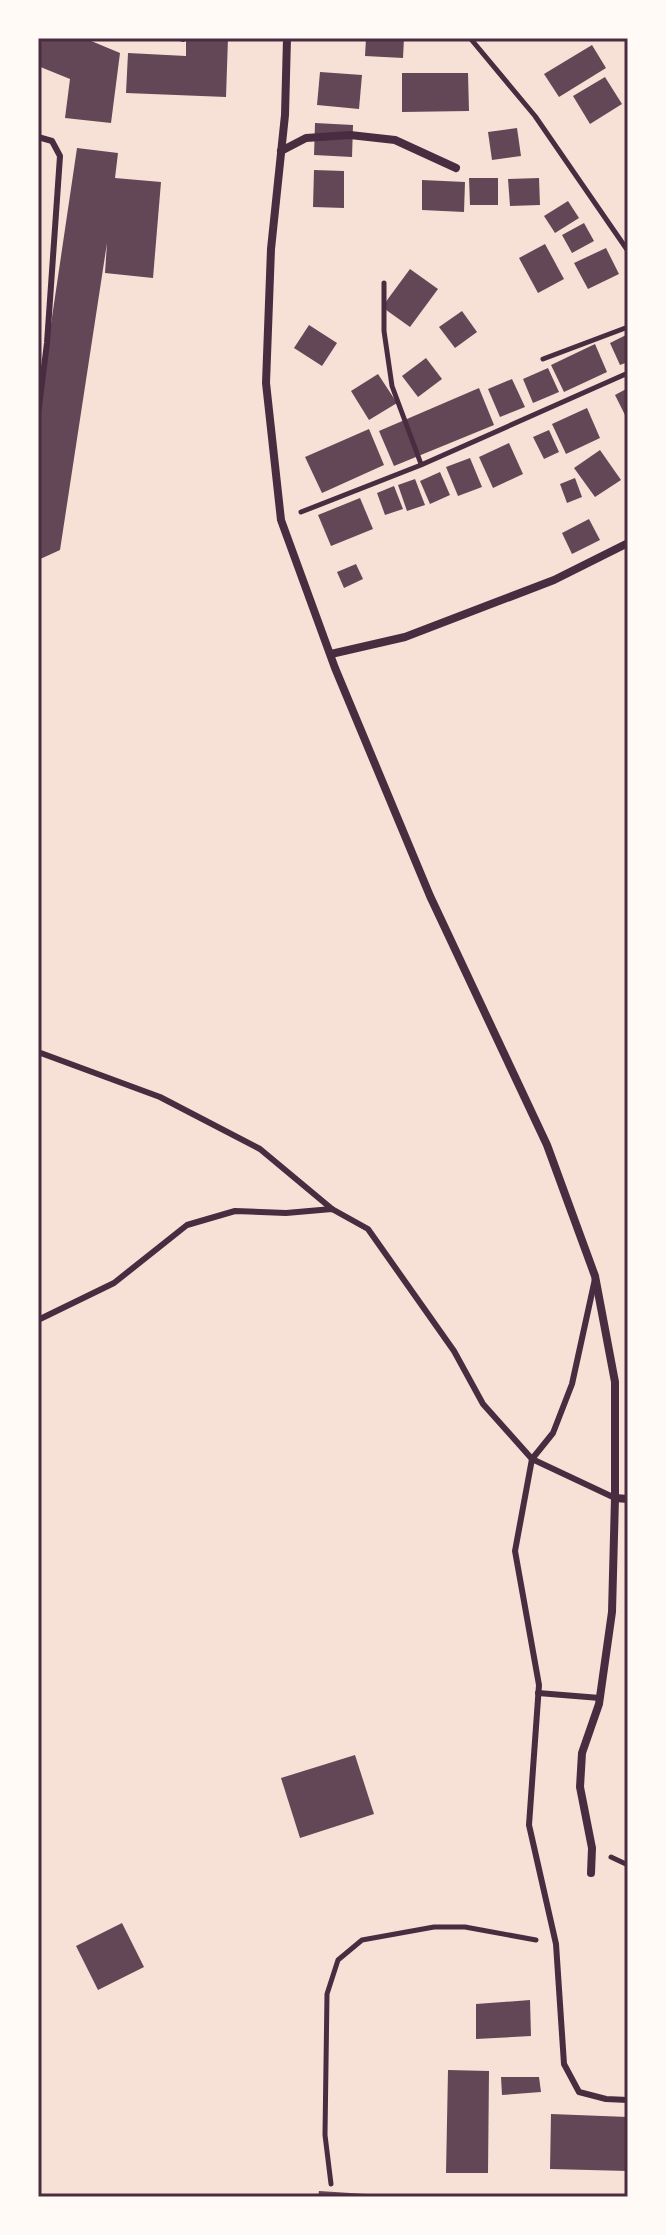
<svg xmlns="http://www.w3.org/2000/svg" width="666" height="2235" font-family="'DejaVu Sans',sans-serif">
	<rect width="100%" height="100%" fill="#f7e1d7"/>
	<g fill="#644757">
		<polygon points="38,38 84,38 120,53 111,123 65,118 70,79 38,66"/>
		<polygon points="186,38 228,38 226,97 126,93 128,53 186,56"/>
		<polygon points="366,38 404,38 403,58 365,56"/>
		<polygon points="592,45 606,68 559,97 544,74"/>
		<polygon points="320,72 362,75 359,109 317,105"/>
		<polygon points="402,73 468,73 469,111 402,112"/>
		<polygon points="605,77 622,104 590,124 573,96"/>
		<polygon points="315,123 353,125 352,157 314,155"/>
		<polygon points="517,128 521,156 492,160 488,132"/>
		<polygon points="77,148 118,153 115,178 161,182 153,278 105,273 107,243 60,550 38,560 38,412"/>
		<polygon points="314,170 344,171 344,208 313,207"/>
		<polygon points="469,178 498,178 498,205 470,205"/>
		<polygon points="539,178 540,205 510,206 508,179"/>
		<polygon points="422,180 465,182 464,212 422,210"/>
		<polygon points="568,201 579,218 555,233 544,216"/>
		<polygon points="584,223 594,241 572,253 562,235"/>
		<polygon points="545,244 564,279 538,293 519,258"/>
		<polygon points="606,248 619,274 588,289 574,263"/>
		<polygon points="410,269 438,289 410,327 382,307"/>
		<polygon points="462,311 477,332 455,348 439,327"/>
		<polygon points="309,325 337,343 322,366 294,348"/>
		<polygon points="628,334 628,362 620,365 610,343"/>
		<polygon points="595,344 607,372 564,392 551,365"/>
		<polygon points="426,358 442,379 418,397 402,376"/>
		<polygon points="548,368 559,392 533,403 523,379"/>
		<polygon points="378,374 397,403 369,420 351,391"/>
		<polygon points="512,379 525,407 500,417 488,389"/>
		<polygon points="479,388 494,425 394,466 379,431"/>
		<polygon points="628,388 628,421 615,395"/>
		<polygon points="587,408 600,438 566,454 552,424"/>
		<polygon points="369,429 384,465 322,493 305,457"/>
		<polygon points="549,430 559,452 544,459 533,437"/>
		<polygon points="509,443 523,474 493,488 479,457"/>
		<polygon points="600,450 621,480 595,497 574,468"/>
		<polygon points="470,458 482,487 458,496 446,467"/>
		<polygon points="440,472 450,495 430,504 420,481"/>
		<polygon points="575,478 582,497 567,503 560,484"/>
		<polygon points="415,479 425,505 407,511 398,485"/>
		<polygon points="394,486 403,509 385,515 377,493"/>
		<polygon points="360,498 373,529 331,546 318,515"/>
		<polygon points="589,519 600,540 572,554 562,533"/>
		<polygon points="356,564 363,579 344,588 337,572"/>
		<polygon points="355,1755 374,1814 300,1838 281,1778"/>
		<polygon points="122,1923 144,1967 98,1990 76,1946"/>
		<polygon points="530,2000 531,2036 476,2039 476,2004"/>
		<polygon points="448,2070 489,2071 488,2173 446,2173"/>
		<polygon points="501,2077 539,2077 541,2092 502,2095"/>
		<polygon points="551,2114 628,2117 628,2171 550,2169"/>
		<polygon points="319,2191 366,2194 366,2197 318,2197"/>
	</g>
	<g fill="none" stroke-linecap="round" stroke-linejoin="round">
		<g stroke="#4a2c40" stroke-width="5">
			<polyline points="470,38 535,116 628,251"/>
			<polyline points="384,283 384,331 392,386 421,464"/>
			<polyline points="543,359 628,327"/>
			<polyline points="301,512 421,465 628,373"/>
			<polyline points="611,1857 628,1865"/>
			<polyline points="331,2184 325,2135 327,1994 338,1960 362,1940 434,1927 465,1927 536,1940"/>
		</g>
		<g stroke="#4a2c40" stroke-width="6">
			<polyline points="180,38 183,39"/>
			<polyline points="38,137 52,141 60,156 47,343 38,415"/>
			<polyline points="38,1052 160,1097 260,1149 332,1209"/>
			<polyline points="595,1279 572,1384 553,1433 532,1459 515,1551 539,1685 529,1825 556,1944 564,2064 579,2092 606,2099 628,2100"/>
			<polyline points="38,1320 114,1283 187,1225 235,1211 286,1213 332,1209 368,1229 454,1351 483,1404 532,1459 615,1498"/>
			<polyline points="538,1693 600,1698"/>
		</g>
		<g stroke="#4a2c40" stroke-width="8">
			<polyline points="287,38 285,115 271,249 266,383 281,520 335,668 430,896 547,1145 595,1276 615,1382 615,1498 612,1612 599,1704 582,1753 580,1787 592,1848 591,1873"/>
			<polyline points="281,151 306,138 350,135 395,140 456,168"/>
			<polyline points="331,654 405,637 554,580 628,543"/>
			<polyline points="615,1498 628,1499"/>
		</g>
	</g>
	<rect width="666" height="2235" fill="none" stroke="#fffaf5" stroke-width="80"/>
	<rect x="40" y="40" width="586" height="2155" fill="none" stroke="#4a2c40" stroke-width="3"/>
</svg>
